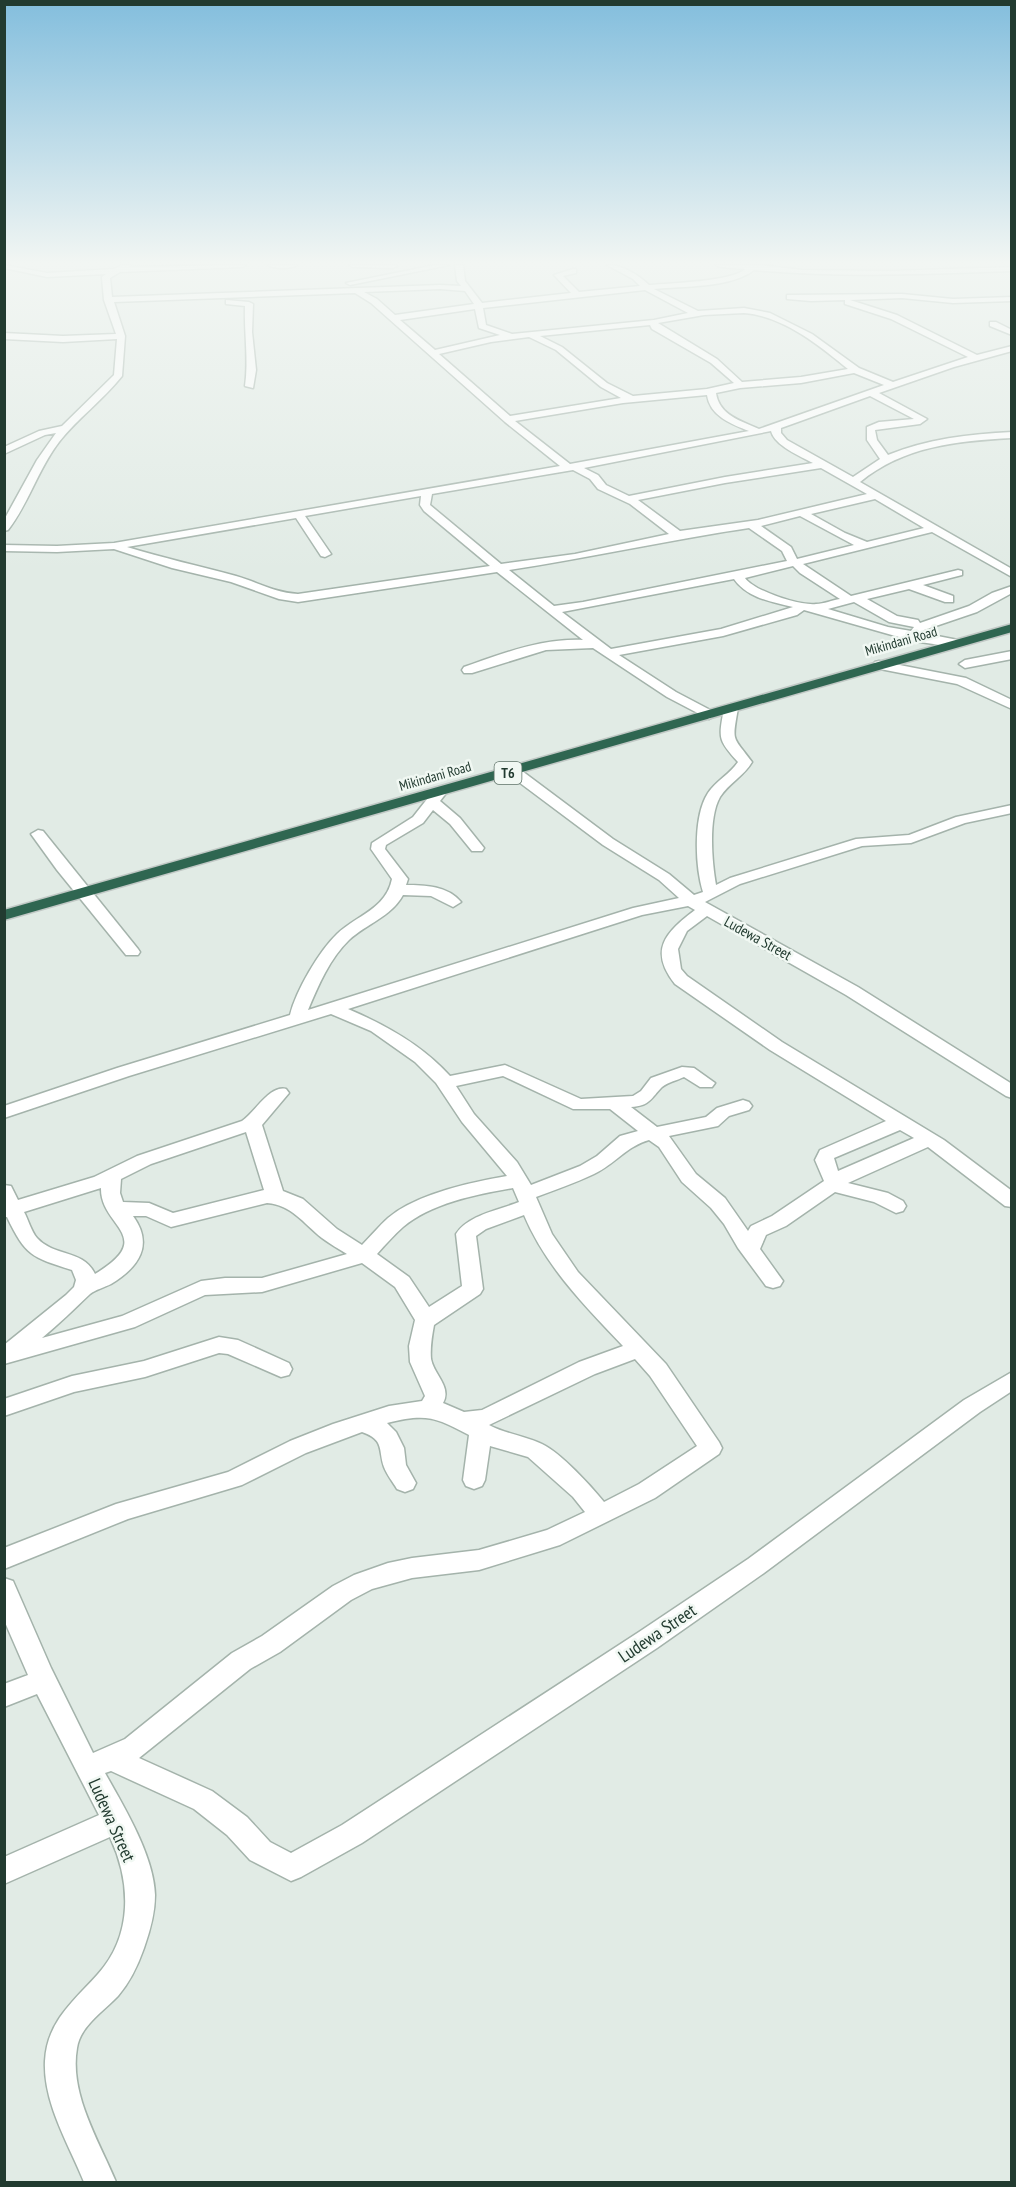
<svg xmlns="http://www.w3.org/2000/svg" width="1016" height="2187" font-family="'PT Sans Narrow',sans-serif">
	<rect width="100%" height="100%" fill="#e1ebe5"/>
	<g fill="none" stroke-linecap="round" stroke-linejoin="round">
		<defs>
			<g id="minor">
				<path d="M4,265l43,8 67,-4 8,-4h9l-2,2 117,-2 -4,2 -122,5 -10,6 2,19 328,-12 21,1 -4,-5 -2,-16h8l2,16 17,22 89,-10 -17,-18 19,-6h3v4l-13,3 16,16 61,-6 -7,-7 -26,-14c16,0 30,9 42,20 22,-2 80,-3 97,-16l-26,-2 -4,-2h44l42,5 87,1 123,-4v4c-87,3 -172,7 -258,-1 -23,18 -71,16 -100,19l44,22 46,-3 26,5 42,21 47,34 34,14 75,-25 -77,-38 -46,-15v-4l-34,1 -24,-2v-4l115,-1 51,5 59,-2v4l-59,2 -51,-5 -52,2 47,15 80,40 35,-9v5l-58,16 -75,26 48,26 -7,5 -45,6 2,10 11,15c39,-16 81,-21 124,-23v6c-55,3 -108,8 -152,44l152,87v8l-80,-45 -129,32 48,32 107,-26 4,1v4l-39,10 30,11v6h-8l-36,-13 -42,10 30,17 21,4 2,3 49,-17 23,-13 20,-7v7l-35,19 -53,18 -2,3 36,7 2,3 -2,3 -4,1 -41,-6 -109,-31 -7,5 -74,21 -104,19 57,37 38,20 2,3 -7,4 -42,-22 -74,-49 -47,2 -74,23h-8l-2,-3 2,-3c37,-13 78,-29 119,-27l-86,-68 -199,30 -19,-3 -48,-17 -59,-14 -58,-19 -57,3 -53,-1v-6l53,1 57,-3 446,-77 -55,-44 -134,-119 -16,-10 -241,9 11,34 -3,40c-19,24 -45,43 -63,66 -21,27 -30,61 -51,88l-4,1v-11l33,-60 19,-27 -11,2 -41,19v-7l35,-16 23,-5 52,-51 3,-36 -54,3 -59,-3v-6l59,3 53,-2 -12,-34 -2,-23 4,-3 -59,3 -43,-9zM440,289l25,2 9,13 -79,11 -18,-16 -13,-7zM645,290l43,23 -34,7 -142,14 -26,-9 -3,-17zM475,309l4,19 21,7 -65,15 -35,-30zM744,313c39,3 75,32 104,56l-47,8 -59,5 -25,-23 -59,-36 46,-8zM650,325l2,4 59,34 23,20 -27,6 -74,7 -26,-13 -45,-36 -22,-11zM529,337l27,13 45,37 20,11 -111,18 -71,-62 52,-12zM854,373l30,12 -125,44c-18,-8 -40,-14 -43,-36l24,-5 61,-5zM707,395c3,21 24,29 42,36l-179,33 -55,-43 108,-18zM870,396l44,23 -35,3 -12,5v13l13,19 -27,18 -66,-37 -6,-7v-5zM771,431c4,15 29,25 42,32l-88,14 -96,19 -23,-11 -8,-10 -14,-7zM821,468l46,26 -109,26 -78,11 -42,-31 87,-17zM573,470l17,9 8,10 32,15 39,30 -94,20 -74,10 -71,-59 2,-11zM421,496l-1,9 4,6 66,55 -192,28c-22,-1 -41,-12 -62,-18 -37,-10 -73,-18 -109,-29l169,-29 25,38 4,1 6,-3 -26,-38zM875,499l49,29 -57,14 -22,-9 -34,-19zM800,516l54,29 -57,14 -6,-12 -30,-21zM749,528l33,23 5,10 -204,41 -29,4 -45,-36c80,-12 159,-30 240,-42zM793,566l7,7 40,26c-8,1 -16,5 -24,5 -16,2 -62,-13 -71,-26zM734,579c13,19 38,23 59,28l-72,22 -110,20 -49,-37zM854,602l35,20 25,5 -3,4 -23,-4 -60,-18z"/>
				<path d="M268,265h29c-6,4 -23,4 -29,0z"/>
				<polygon points="349,265 396,265 397,266 393,268 353,267"/>
				<polygon points="435,265 449,265 350,285 346,283"/>
				<path d="M226,300l23,2 4,2 -1,28 4,38 -3,18 -8,-2c4,-26 -1,-53 0,-80l-19,-2z"/>
				<polygon points="990,322 996,322 1012,330 1012,335 990,326"/>
				<polygon points="1012,651 1012,659 965,668 959,664 965,660"/>
				<polygon points="879,661 966,678 1012,700 1012,709 957,684 875,668 873,665 875,662"/>
				<path d="M731,704l7,4c-6,35 -6,27 14,54 -8,14 -23,21 -32,35 -12,21 -8,65 -4,88l14,-7 126,-39 53,-4 47,-18 56,-12v8l-47,10 -54,20 -49,3 -122,38 -35,18 153,85 154,97v14l-6,-2 -160,-101 -139,-79 -20,15 -9,18 3,20 6,7 95,66 162,98 68,51v16l-7,-1 -77,-59 -80,36 40,10 15,8 3,5 -3,5 -7,2 -22,-11 -39,-10 -49,34 -20,9 -6,14 23,32 -3,5 -7,2 -7,-2 -28,-38 -14,-24 -13,-16 -29,-26 -23,-35 -10,-7c-22,6 -34,24 -55,34 -19,9 -39,16 -58,23l16,37 26,38 88,92 53,78 3,6 -3,6 -64,44 -95,47 -81,25 -67,8 -40,11 -21,11 -71,52 -30,17 -111,89 73,33 35,26 23,25 21,11 51,-28 297,-193 109,-73 216,-159 48,-28v19l-32,21 -216,161 -107,75 -295,195 -61,34 -10,4 -41,-21 -23,-25 -33,-26 -83,-38 -6,2c19,34 49,83 50,122 0,18 -5,36 -11,53 -6,17 -14,34 -26,48 -14,15 -38,30 -41,52 -8,46 22,93 39,134h-32c-15,-37 -41,-79 -39,-121 2,-40 29,-60 53,-87 35,-39 33,-92 12,-137l-106,47v-27l95,-42 -62,-121 -33,13v-23l24,-9 -24,-55v-42l9,3 38,87 42,85 32,-14 107,-86 30,-17 71,-50 21,-11 34,-12 24,-5 67,-8 68,-20 38,-18 -12,-15 -45,-40 -38,-11 -5,34 -3,6 -8,3 -8,-3 -3,-6 6,-45c-34,-18 -43,-22 -82,-12l9,9 8,16 2,17 10,18 -3,6 -8,3 -8,-3c-4,-7 -10,-14 -13,-22 -6,-17 1,-27 -22,-35l-56,21 -64,32 -114,34 -124,50v-21l112,-44 112,-32 62,-31 43,-17 56,-18 33,-5 3,-5 -15,-34 -1,-16 6,-26 -20,-33 -33,-24 -100,29 -57,3 -70,32 -131,37v-19l62,-50 8,-8 2,-7 -4,-10c-41,-13 -46,-14 -65,-53h-3v-32l7,1 7,14 76,-23 43,-21 105,-35c14,-10 28,-36 44,-32l3,4 -27,32 21,66 20,8 34,30 25,16c9,-9 17,-19 26,-27 28,-24 84,-36 119,-42l-45,-54 -26,-39 -21,-21 -44,-31 -40,-17 -202,62 -125,42v-12l113,-38 173,-53c6,-24 29,-64 47,-81 20,-19 49,-25 55,-55l-21,-30 1,-6 41,-26 22,-28h10l2,3 -7,9 20,17 24,30 -2,3h-10l-22,-27 -17,-14 -10,13 -37,22 -1,4 23,30 -2,6c19,0 42,1 55,17l-8,5 -22,-11 -28,-1c-12,22 -37,29 -54,45 -19,18 -31,46 -41,70l325,-102 46,-10 -20,-18 -56,-35 -95,-71 -2,-3 2,-3h10l95,71 56,35 25,21 9,-3c-8,-26 -10,-76 5,-99 8,-12 22,-19 30,-31 -21,-23 -19,-24 -14,-54zM688,906l7,4c-29,22 -47,40 -20,74l95,66 116,71 -66,29 -5,10 9,21 -52,35 -21,10 -3,5 -23,-33 -29,-24 -27,-38 49,-10 11,-10 20,-6 3,-4 -3,-4 -6,-2 -26,8 -11,9 -49,10 -26,-20c19,-1 20,-9 31,-20 6,-5 16,-7 22,-10l16,10h12l3,-4 -21,-15 -12,-1 -31,11 -10,13 -8,5 -52,3 -76,-34 -55,11c-28,-31 -64,-51 -102,-67l294,-94zM503,1076l70,33h37l28,22 -18,5 -23,20 -17,10 -49,19 -14,-23 -43,-48 -18,-28zM900,1130l14,8 -76,33 -4,-13zM246,1132l18,58 -91,23 -24,-10 -26,-1 -3,-9 1,-14 30,-15zM101,1188c-1,39 57,48 -6,86 -12,-25 -41,-17 -58,-36 -6,-7 -9,-19 -13,-26zM513,1188l6,14c-20,8 -51,13 -63,32l6,52 -33,21 -20,-30 -32,-23c8,-9 17,-19 26,-27 28,-24 75,-33 110,-39zM267,1203c25,2 36,20 55,35 8,6 17,11 25,16l-85,24h-37l-24,3 -79,35 -80,22c17,-14 32,-29 48,-44 5,-4 15,-7 21,-10 28,-17 43,-39 22,-68h13l25,11zM524,1215c22,52 61,91 99,131l-44,16 -97,48 -18,2 -21,-9c9,-16 -9,-28 -12,-44 -1,-12 1,-23 3,-34l46,-31 3,-5 -7,-53 10,-7zM635,1359l15,17 47,70 -58,38 -35,18c-13,-16 -43,-49 -62,-58 -17,-8 -36,-10 -53,-19l106,-51z"/>
				<polygon points="38,830 43,831 138,949 140,952 138,955 126,955 57,870 31,834"/>
				<polygon points="219,1337 238,1340 289,1363 292,1369 289,1375 281,1377 228,1354 219,1353 145,1377 74,1392 4,1416 4,1399 72,1376 144,1361"/>
			</g>
			<polygon id="highway" points="1012,624 1012,632 4,920 4,910"/>
		</defs>
		<use href="#minor" stroke="#a4b3ab" stroke-width="3"/>
		<use href="#highway" stroke="#c1c8c5" stroke-width="3"/>
		<use href="#minor" fill="#fff" fill-rule="evenodd"/>
		<use href="#highway" fill="#2f6651" fill-rule="evenodd"/>
	</g>
	<linearGradient id="sky" x2="0" y2="1"><stop stop-color="#83bedd"/><stop offset="0.46" stop-color="#f2f6f3"/><stop offset="1" stop-color="#f2f6f3" stop-opacity="0"/></linearGradient>
	<rect width="1016" height="571" fill="url(#sky)"/>
	<g text-anchor="middle" dominant-baseline="central" stroke-width="5" stroke-linejoin="round" paint-order="stroke">
		<g font-size="14" fill="#223b30" stroke="#f1f8f3">
			<text transform="translate(901 641) rotate(-16)">Mikindani Road</text>
			<text transform="translate(435 776) rotate(-16)">Mikindani Road</text>
		</g>
		<rect fill="#f1f8f3" stroke="#60746a" stroke-width="1.5" x="494.5" y="762" width="27" height="22" rx="4.5"/>
		<g font-size="14" font-weight="bold" fill="#223b30">
			<text x="508" y="773">T6</text>
		</g>
		<g font-size="15" fill="#223b30" stroke="#f1f8f3">
			<text transform="translate(758 938) rotate(29)">Ludewa Street</text>
		</g>
		<g font-size="18" fill="#223b30" stroke="#f1f8f3">
			<text transform="translate(657 1633) rotate(-34)">Ludewa Street</text>
			<text transform="translate(112 1820) rotate(66)">Ludewa Street</text>
		</g>
	</g>
	<rect width="1016" height="2187" fill="none" stroke="#223b30" stroke-width="12"/>
</svg>
